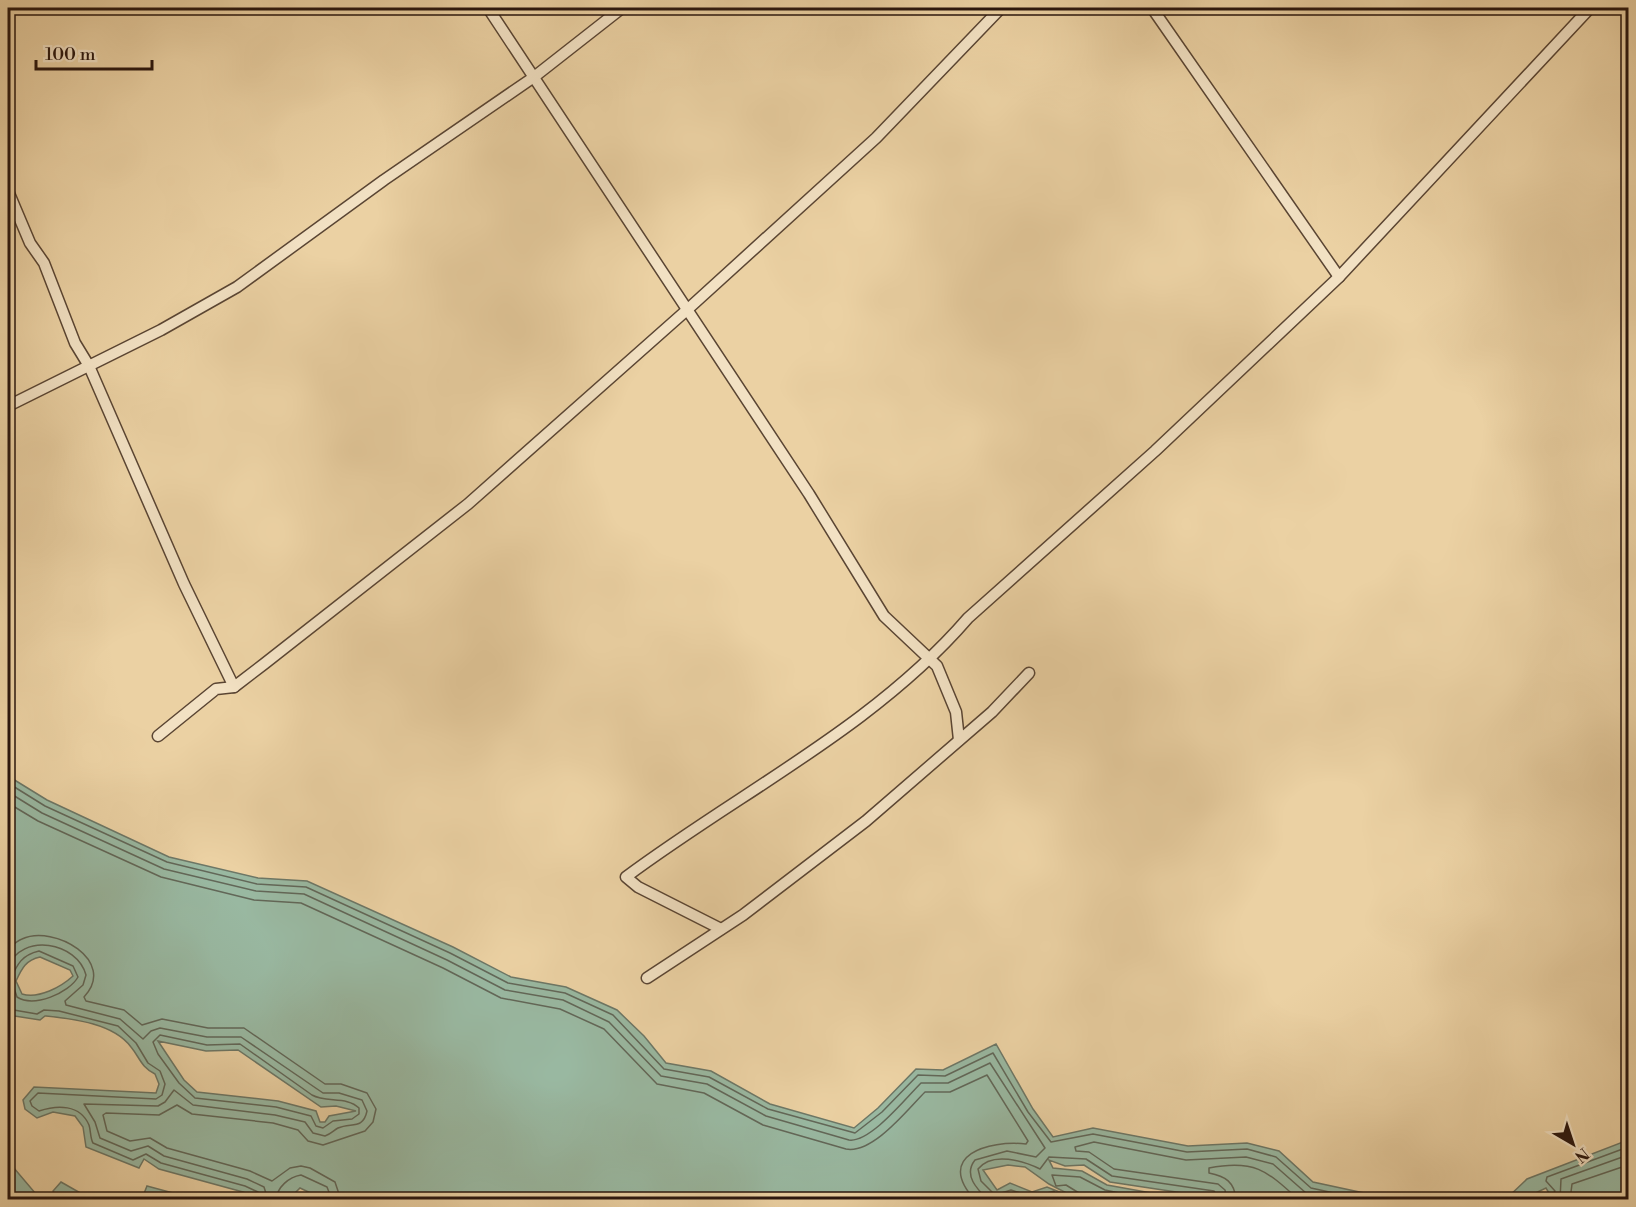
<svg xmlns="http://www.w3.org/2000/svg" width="1636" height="1207" font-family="'Libre Bodoni',serif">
	<rect width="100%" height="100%" fill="#ebd1a3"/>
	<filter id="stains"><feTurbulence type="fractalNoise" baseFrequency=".00333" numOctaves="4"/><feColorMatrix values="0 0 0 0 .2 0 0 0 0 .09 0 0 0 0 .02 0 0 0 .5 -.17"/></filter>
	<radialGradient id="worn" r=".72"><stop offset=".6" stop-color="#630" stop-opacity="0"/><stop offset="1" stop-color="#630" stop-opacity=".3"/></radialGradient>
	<g fill="#99b8a1" stroke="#6d7766" stroke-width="1.5" fill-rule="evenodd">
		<path d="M8,776l39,24 122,57 89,21 49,3 146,66 58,30 55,10 51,23 27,26 22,27 45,8 59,33 84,24 24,-20 38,-39 27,1 53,-26 37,65 20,28 40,-9 95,18 59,-3 32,8 34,31 79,17 -150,1 -59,-7 -73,-11 -26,-17 -19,1 -16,-6 4,8 29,3 25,14 67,12 -1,2h-95l-29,-15 -24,-17 -17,-2 -25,5 14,20 13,-7 22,9 15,-5 15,6 6,6 -731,1 -18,-3 -19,-9 -11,11 -36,1 3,-3 -13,-5 -84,-23 -15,-10 -5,9 -53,-21 -3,-20 -8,-11 -22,-4 -16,6 -12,-9 -2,-9 11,-13 122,6 3,-9 -4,-10c-14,-7 -15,-16 -24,-27 -18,-24 -58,-28 -86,-31l-5,4 -32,-5zM40,957l30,13 3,6c-12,11 -34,23 -51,18l-6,-13c6,-13 10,-21 24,-24zM158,1041l48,10 32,-1 83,57 15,-1 20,5 -27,5 -4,6h-5l-4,-11 -38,-10 -81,-9 -13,-12z"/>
		<polygon points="1628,1140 1628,1199 1543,1199 1543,1195 1549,1193 1546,1188 1531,1195 1529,1199 1506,1199 1527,1179"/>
		<polygon points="8,1161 36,1194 37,1199 8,1199"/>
		<polygon points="61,1182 91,1199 58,1199 53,1191"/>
		<polygon points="147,1186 184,1196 213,1196 219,1199 144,1199 143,1196"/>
	</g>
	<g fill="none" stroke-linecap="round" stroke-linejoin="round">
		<g stroke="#626758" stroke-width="1.5">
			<polyline points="8,783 45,806 167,862 257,884 306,887 450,953 508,983 565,993 613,1015 664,1069 709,1077 768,1109 855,1133 882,1112 918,1075 945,1076 993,1053 1028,1112 1051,1142 1093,1134 1187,1152 1247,1149 1276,1157 1311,1188 1366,1200"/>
			<path d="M8,792l34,21 122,56 92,22 48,3 143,66 58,30 58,10 46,22 52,54 46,8 59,32 83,24c21,3 57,-42 72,-57h27l42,-20 55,85 -9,9 -29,-6 -32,9c-12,15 2,29 13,40"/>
			<path d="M8,803l30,18 123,56 93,23 47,3 142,65 58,30 59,11 44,20 53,55 47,9 59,32 83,24c27,5 61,-39 79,-57h25l37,-17 41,66 -2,3c-37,-4 -92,11 -51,56"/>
			<path d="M8,950c4,-4 8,-9 14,-11 32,-15 96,22 62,58l2,4 38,9 18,15 20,-6 46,9h36l81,56h16l26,9 9,16 -3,13 -8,9 -42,14 -15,-4 -10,-11 -25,-7 -81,-9 -15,-9 -18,10 -53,-2 -3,2 4,16 23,10 20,-3 17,10 83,23 22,10 18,-13 11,-2 9,2 25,14 6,18"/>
			<path d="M39,951l34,15 5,11c-9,16 -44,31 -61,20l-6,-18c6,-15 11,-24 28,-28z"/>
			<path d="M8,967c14,-35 69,-25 78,8l-3,10 -18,16 1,4 54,14 23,20 8,-8 9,-3 47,9h34l82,56h16l23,7 5,11c-4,19 -16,11 -29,17 -5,3 -7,6 -13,8l-12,-3 -8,-11 -30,-7 -82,-10 -19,-15 -9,12 -7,4 -74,-2 11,18 5,16 31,13 17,-5 16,10 83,23 17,8 4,13"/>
			<path d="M8,1009l29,5 7,-4 15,1 59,15 18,17 12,20 12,8 5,13 -3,11 -6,4 -118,-6 -8,8 2,5 7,5c18,-6 41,-7 50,14 2,6 1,13 4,18l40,17 13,-6 15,9 84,23 13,6 3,8"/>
			<path d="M160,1035l47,10 33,-1 72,51c14,8 35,1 47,13v6l-7,5 -19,2 -10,7 -7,-2 -5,-10 -35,-9 -81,-9 -16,-15 -21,-29 -5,-12z"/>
			<path d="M276,1200c1,-13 13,-23 25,-25l26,12 5,13"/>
			<path d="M1059,1200l-5,-9 -21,6 -22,-7 -16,5 -14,-14 -3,-12c14,-18 46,-8 62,0l9,-12 37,2 26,17 102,15 6,9"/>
			<polyline points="1080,1200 1079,1193 1066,1185 1056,1186 1052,1175 1080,1177 1105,1190 1153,1200"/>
			<polyline points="1227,1200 1225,1190 1218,1184 1114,1169 1089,1152 1076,1151 1075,1147 1094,1142 1186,1160 1246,1157 1273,1164 1306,1193 1330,1200"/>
			<path d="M1236,1200c-1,-18 -11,-24 -27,-27v-5c46,-9 58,3 90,32"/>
			<polyline points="1549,1200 1555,1191 1546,1181 1547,1177 1628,1147"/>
			<polyline points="1560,1200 1561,1179 1628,1155"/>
			<polyline points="1570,1200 1572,1184 1628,1165"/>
		</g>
		<defs>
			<g id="minor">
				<polyline points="488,8 809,494 884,616 937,666 956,712 959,740"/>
				<polyline points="1152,8 1339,277"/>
				<polyline points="8,191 30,243 44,263 75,343 89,366 184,584 234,687"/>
				<polyline points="8,406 161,330 237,287 384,180 534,77 622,8"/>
				<polyline points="158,736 216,689 234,687 264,664 468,504 688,309 876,138 1001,8"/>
				<path d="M721,929l-83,-42 -12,-10c114,-85 249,-151 342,-259l187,-167 184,-174 251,-269"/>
				<polyline points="647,978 743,915 866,821 992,712 1029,673"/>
			</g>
		</defs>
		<use href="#minor" stroke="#5a4533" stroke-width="13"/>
		<use href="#minor" stroke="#f2e1c3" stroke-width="10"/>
	</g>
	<rect width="1636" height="1207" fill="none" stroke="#ebd1a3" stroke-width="30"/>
	<rect x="9" y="9" width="1618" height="1189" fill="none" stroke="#2a160e" stroke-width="3"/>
	<rect x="15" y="15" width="1606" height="1177" fill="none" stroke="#2a160e" stroke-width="1.5"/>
	<g transform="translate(1573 1144) rotate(141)" stroke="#f2e1c3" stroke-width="4.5" paint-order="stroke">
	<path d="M0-4.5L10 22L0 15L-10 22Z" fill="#2a160e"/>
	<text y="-9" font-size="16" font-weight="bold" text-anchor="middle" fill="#2a160e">N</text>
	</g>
	<path d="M36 60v9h116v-9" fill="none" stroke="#2a160e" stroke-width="3"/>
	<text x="45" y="60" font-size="18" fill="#2a160e" stroke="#f2e1c3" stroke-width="4.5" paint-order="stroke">100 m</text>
	<rect width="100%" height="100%" filter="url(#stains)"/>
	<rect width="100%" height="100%" fill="url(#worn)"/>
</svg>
